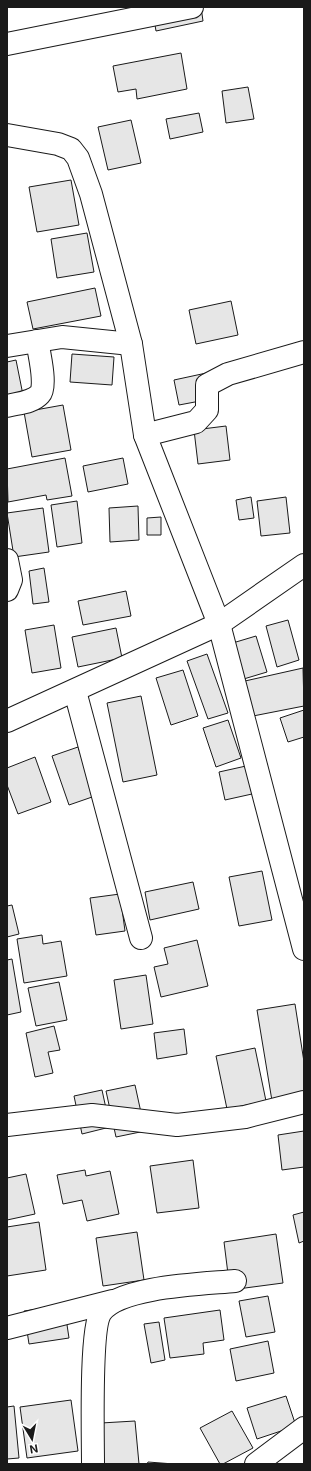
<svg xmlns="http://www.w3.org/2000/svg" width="311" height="1471" font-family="Inter,sans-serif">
	<rect width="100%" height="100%" fill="#fff"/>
	<g fill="#e6e6e6" stroke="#1a1a1a">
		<polygon points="152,7 201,7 203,21 156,31"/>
		<polygon points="181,53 187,89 137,99 136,89 118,92 113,66"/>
		<polygon points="248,87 254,119 226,123 222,91"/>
		<polygon points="199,113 203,132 170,139 166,119"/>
		<polygon points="131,120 141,163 108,170 98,127"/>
		<polygon points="71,180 79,225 37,232 29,187"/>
		<polygon points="87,233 94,272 57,278 51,239"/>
		<polygon points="95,288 101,316 33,329 27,302"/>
		<polygon points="231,301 238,335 196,344 189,310"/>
		<polygon points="72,354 114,357 112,385 70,382"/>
		<polygon points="16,360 23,395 7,398 7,362"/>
		<polygon points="211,372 216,398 179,405 174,380"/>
		<polygon points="63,405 71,450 32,457 24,412"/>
		<polygon points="226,426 230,460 198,464 194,430"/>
		<polygon points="65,458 72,496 47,500 46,495 8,502 7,469"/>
		<polygon points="123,458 128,484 88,492 83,466"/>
		<polygon points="251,497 254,518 239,520 236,500"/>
		<polygon points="286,497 290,533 261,536 257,501"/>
		<polygon points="77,501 82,543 57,547 51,505"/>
		<polygon points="138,506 139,540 110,542 109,508"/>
		<polygon points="43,508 49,552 14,557 7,513"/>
		<polygon points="161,517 161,535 147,535 147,518"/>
		<polygon points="44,568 49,602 33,604 29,571"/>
		<polygon points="126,591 131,616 83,625 78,601"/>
		<polygon points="288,620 299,660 277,667 266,626"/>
		<polygon points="54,625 61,668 32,673 25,630"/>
		<polygon points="116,628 122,658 78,667 72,637"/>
		<polygon points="256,636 267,672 237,681 226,645"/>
		<polygon points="207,654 228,713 208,719 187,661"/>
		<polygon points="303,668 304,706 253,716 245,681"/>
		<polygon points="183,670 198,716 171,725 156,678"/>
		<polygon points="141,696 157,775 123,782 107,703"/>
		<polygon points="304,710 304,737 288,742 280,718"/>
		<polygon points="228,720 241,758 216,767 203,728"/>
		<polygon points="78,747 95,796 69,805 52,756"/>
		<polygon points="35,757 51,802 18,814 7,785 7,768"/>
		<polygon points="246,766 252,794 225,800 219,772"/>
		<polygon points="262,871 272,920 239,926 229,877"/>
		<polygon points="193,882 199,909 150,920 145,892"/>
		<polygon points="120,894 125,931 96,935 90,898"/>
		<polygon points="12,905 19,934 7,937 7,906"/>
		<polygon points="42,935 43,944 61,941 67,976 24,983 17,939"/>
		<polygon points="197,940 208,986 161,997 154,967 168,964 164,948"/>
		<polygon points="12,959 21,1012 7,1015 7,960"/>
		<polygon points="146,975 153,1024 121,1029 114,980"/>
		<polygon points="59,982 67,1020 36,1026 28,988"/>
		<polygon points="295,1004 304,1062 304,1108 274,1113 257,1010"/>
		<polygon points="54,1026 60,1050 48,1052 53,1073 35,1077 26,1033"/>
		<polygon points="184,1029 187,1054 157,1059 154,1033"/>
		<polygon points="255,1048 266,1101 227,1109 216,1056"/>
		<polygon points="135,1085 145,1131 116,1137 106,1091"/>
		<polygon points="102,1090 110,1127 82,1134 74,1096"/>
		<polygon points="304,1131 304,1167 282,1170 278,1135"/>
		<polygon points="193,1160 199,1208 157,1213 150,1166"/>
		<polygon points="85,1170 86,1176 110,1171 119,1214 87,1221 82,1200 63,1204 57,1175"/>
		<polygon points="26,1174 35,1214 7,1220 7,1178"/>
		<polygon points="304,1212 304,1241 299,1243 293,1215"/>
		<polygon points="39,1222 46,1270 7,1276 7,1227"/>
		<polygon points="137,1232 144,1280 103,1286 96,1238"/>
		<polygon points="276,1234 283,1283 230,1290 224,1242"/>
		<polygon points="268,1296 275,1332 246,1337 239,1301"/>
		<polygon points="64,1305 69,1338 29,1344 24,1311"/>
		<polygon points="220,1310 224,1340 203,1343 204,1354 170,1358 164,1318"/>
		<polygon points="159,1322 165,1360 151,1363 144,1324"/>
		<polygon points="268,1341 274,1373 236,1381 230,1349"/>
		<polygon points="286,1396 296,1426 257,1439 247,1408"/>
		<polygon points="71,1400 78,1451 27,1458 20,1407"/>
		<polygon points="14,1406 19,1458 7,1459 7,1407"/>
		<polygon points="232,1411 253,1448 223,1464 220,1464 200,1428"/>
		<polygon points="135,1421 139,1464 104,1464 101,1423"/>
		<polygon points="148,1462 174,1464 147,1464"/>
	</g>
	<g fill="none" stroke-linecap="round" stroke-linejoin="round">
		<defs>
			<g id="minor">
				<polyline points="7,44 192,7"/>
				<polyline points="7,135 58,144 71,149 78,158 91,194 131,344 145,435 219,624 304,949"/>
				<polyline points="7,346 62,337 131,344"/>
				<path d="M7,406c11,-3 25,-3 33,-12 7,-7 -1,-42 -3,-53"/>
				<polyline points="145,435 196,422 207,410 207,385 228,374 304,352"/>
				<polyline points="7,560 11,580 7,590"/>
				<polyline points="75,691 141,938"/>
				<polyline points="7,721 219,624 304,565"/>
				<polyline points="7,1125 92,1115 177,1125 245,1117 304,1102"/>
				<polyline points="7,1328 113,1301"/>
				<path d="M93,1464c0,-25 -3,-136 8,-152 19,-26 103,-28 134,-31"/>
				<polyline points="256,1464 304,1428"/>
			</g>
		</defs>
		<use href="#minor" stroke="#1a1a1a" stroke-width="24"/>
		<use href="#minor" stroke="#fff" stroke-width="22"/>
	</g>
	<rect width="311" height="1471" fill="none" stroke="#1a1a1a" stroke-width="16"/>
	<g transform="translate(32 1439) rotate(170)" stroke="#ffffff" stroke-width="3" paint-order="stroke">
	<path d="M0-3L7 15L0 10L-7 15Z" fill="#1a1a1a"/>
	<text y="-6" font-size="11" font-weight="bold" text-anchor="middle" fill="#1a1a1a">N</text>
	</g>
</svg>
